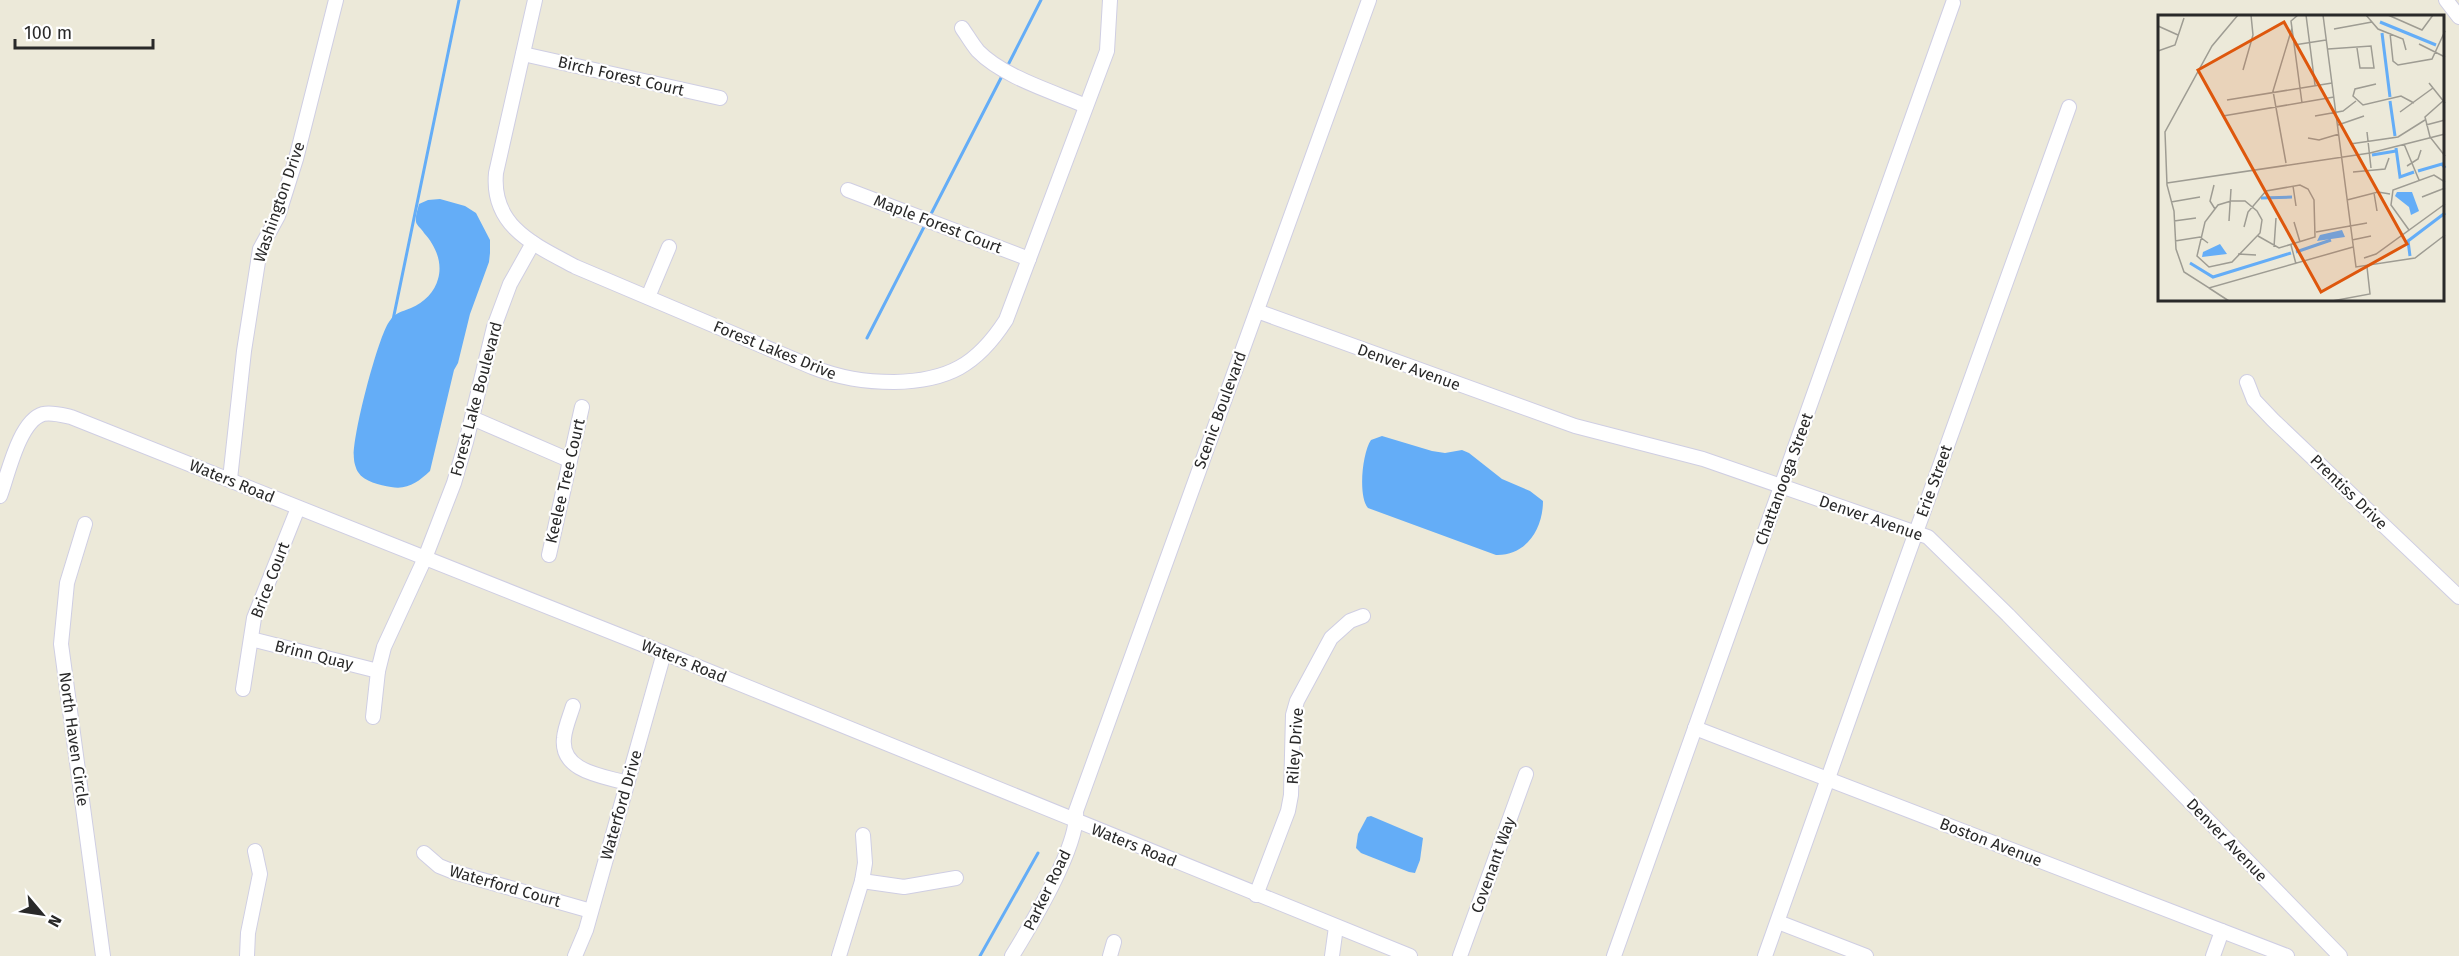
<svg xmlns="http://www.w3.org/2000/svg" width="2459" height="956" font-family="'Fira Sans',sans-serif">
	<rect width="100%" height="100%" fill="#ece9d9"/>
	<g fill="#64adf7">
		<path d="M440,199l25,7 11,7 14,27v13l-1,9 -19,52 -12,49 -4,7 -24,101c-12,11 -22,19 -39,16 -11,-2 -27,-5 -33,-15 -2,-3 -4,-10 -4,-13 -3,-19 24,-122 35,-137 6,-10 13,-10 22,-14 13,-5 24,-17 27,-29 5,-17 -3,-34 -14,-46 -2,-4 -7,-7 -8,-11 -1,-6 2,-13 3,-18l9,-4z"/>
		<path d="M1382,436l50,15 13,2 17,-3 7,3 33,26 28,12 13,10c0,28 -17,55 -47,54l-128,-47c-10,-11 -6,-55 3,-68z"/>
		<polygon points="1371,816 1423,838 1420,860 1415,873 1409,872 1361,853 1356,848 1358,834 1367,817"/>
	</g>
	<g fill="none" stroke-linecap="round" stroke-linejoin="round">
		<g stroke="#64adf7" stroke-width="3">
			<polyline points="1007,67 1041,0"/>
			<polyline points="930,216 1002,76"/>
			<polyline points="393,320 459,0"/>
			<polyline points="867,338 925,225"/>
			<polyline points="980,956 1038,853"/>
		</g>
		<defs>
			<g id="minor">
				<path d="M535,0l-39,173c-5,54 39,72 80,94l236,100c28,11 52,15 82,15 54,-1 83,-17 112,-62l101,-269 3,-51"/>
				<polyline points="2446,0 2459,17"/>
				<path d="M962,28c5,7 10,16 16,23 25,26 76,41 108,55"/>
				<polyline points="523,54 720,98"/>
				<polyline points="848,190 1029,259"/>
				<polyline points="648,297 669,247"/>
				<polyline points="1257,311 1575,426 1703,459 1928,537 2008,615 2340,956"/>
				<polyline points="2247,382 2254,400 2273,420 2459,597"/>
				<polyline points="472,418 569,460"/>
				<polyline points="230,479 244,351 260,249 278,216 296,159 336,0"/>
				<path d="M0,496c8,-21 19,-75 43,-82 9,-2 19,1 28,3l593,236 746,303"/>
				<polyline points="85,524 67,583 61,644 103,956"/>
				<polyline points="549,555 582,407"/>
				<polyline points="251,639 378,671"/>
				<polyline points="243,689 254,618 298,508"/>
				<path d="M573,706c-3,10 -8,21 -9,32 -4,34 40,38 63,45"/>
				<polyline points="373,717 378,671 384,647 425,558 454,483 466,442 494,327 510,284 533,243"/>
				<polyline points="1695,728 2287,956"/>
				<polyline points="424,853 439,866 454,872 591,911"/>
				<polyline points="862,881 904,887 956,878"/>
				<polyline points="1256,895 1288,811 1291,795 1293,715 1297,701 1331,638 1350,621 1363,616"/>
				<polyline points="1778,922 1866,956"/>
				<polyline points="247,956 248,933 260,874 255,851"/>
				<polyline points="575,956 586,930 664,653"/>
				<polyline points="839,956 862,881 865,863 863,835"/>
				<path d="M1012,956c19,-31 67,-110 64,-145l293,-811"/>
				<polyline points="1110,956 1114,942"/>
				<polyline points="1332,956 1336,927"/>
				<polyline points="1460,956 1526,774"/>
				<polyline points="1614,956 1953,3"/>
				<polyline points="1765,956 1865,674 2069,107"/>
				<polyline points="2213,956 2222,931"/>
			</g>
		</defs>
		<use href="#minor" stroke="#cfcee3" stroke-width="16"/>
		<use href="#minor" stroke="#fff" stroke-width="14"/>
	</g>
	<g text-anchor="middle" dominant-baseline="central" stroke-width="4.5" stroke-linejoin="round" paint-order="stroke">
		<g font-size="16" fill="#292929" stroke="#fff">
			<text transform="translate(621 76) rotate(13)">Birch Forest Court</text>
			<text transform="translate(279 202) rotate(-71)">Washington Drive</text>
			<text transform="translate(938 224) rotate(21)">Maple Forest Court</text>
			<text transform="translate(775 350) rotate(22)">Forest Lakes Drive</text>
			<text transform="translate(1409 367) rotate(20)">Denver Avenue</text>
			<text transform="translate(476 399) rotate(-75)">Forest Lake Boulevard</text>
			<text transform="translate(1220 410) rotate(-70)">Scenic Boulevard</text>
			<text transform="translate(1784 479) rotate(-70)">Chattanooga Street</text>
			<text transform="translate(232 481) rotate(22)">Waters Road</text>
			<text transform="translate(565 481) rotate(-77)">Keelee Tree Court</text>
			<text transform="translate(1934 481) rotate(-70)">Erie Street</text>
			<text transform="translate(2349 492) rotate(44)">Prentiss Drive</text>
			<text transform="translate(1871 518) rotate(19)">Denver Avenue</text>
			<text transform="translate(270 580) rotate(-69)">Brice Court</text>
			<text transform="translate(314 655) rotate(14)">Brinn Quay</text>
			<text transform="translate(684 661) rotate(22)">Waters Road</text>
			<text transform="translate(74 739) rotate(82)">North Haven Circle</text>
			<text transform="translate(1295 746) rotate(-86)">Riley Drive</text>
			<text transform="translate(621 805) rotate(-74)">Waterford Drive</text>
			<text transform="translate(2227 840) rotate(46)">Denver Avenue</text>
			<text transform="translate(1991 842) rotate(21)">Boston Avenue</text>
			<text transform="translate(1134 845) rotate(22)">Waters Road</text>
			<text transform="translate(1493 865) rotate(-70)">Covenant Way</text>
			<text transform="translate(505 886) rotate(16)">Waterford Court</text>
			<text transform="translate(1047 890) rotate(-64)">Parker Road</text>
		</g>
	</g>
	<g transform="translate(2158 15)">
		<rect width="286" height="286" fill="#ece9d9"/>
		<path d="M239,177h15l7,19 -8,4 -2,-8 -14,-11zM184,215l3,7 -28,4 3,-6zM62,229l7,10 -25,3 1,-5z" fill="#64adf7"/>
		<path fill="none" stroke="#64adf7" stroke-width="3" d="M222,7l56,23M224,18l8,64M232,86l5,35M238,133l4,29 14,-5M214,140l24,-4M260,156l24,-7 3,4M103,183l31,-1M138,237l35,-12M252,241l-2,-15 37,-28M32,248l23,14 78,-24"/>
		<path fill="none" stroke="#9e9c93" stroke-width="1.5" d="M80,0l-26,31 -47,86 2,53 7,26 2,38 8,23 25,16 144,-41M140,0l-7,6 11,82M148,0l9,70M165,0l33,252 59,-9 30,-23M208,0l12,14 25,10 3,11M230,0l34,15 11,-15M0,11l20,9M176,14l38,-7M232,18l3,28 5,4 34,-6 13,-28M261,29l26,13M136,30l32,-5M170,34l43,-3 3,22h-14l-3,-20M0,36l17,-6 9,-27M85,55l10,-35 -2,-20M271,68l16,20M218,69l-21,5 -2,7 10,9 38,-9 13,7M69,85l105,-17M285,86l-18,16 5,20 15,19M242,97l33,-24M65,101l111,-19M157,101l28,-5 13,-10M180,110l26,-9M268,110l19,-5M209,117l4,36M150,123l11,2 20,-6M192,129l48,-7 27,-17M246,129l15,36M128,148l-13,-72 19,-63M249,151l11,-7 3,-9M195,157l32,-3 4,-11M9,168l203,-30 75,-19M56,170l-4,16 5,8M135,171l3,20M216,178l3,18M264,182l23,-9M189,185l31,-8 12,2M73,186h14l12,10 5,9 -2,13 -28,29 -23,5 -12,-11 8,-34 13,-17zM13,187l29,-5M16,206l22,-3M71,206l2,-32M136,207l6,20M86,212l4,-15 18,-21 34,-6 8,4 6,11 1,37 -36,11 -21,-12M251,215l-18,-25 2,-15 41,-15 11,7M158,217l51,-9M194,225l19,-4M17,226l25,-4 8,6M133,230l5,19M116,232l2,-29M80,239l18,1M206,243l12,-4 69,-50M51,273l20,13M174,286l38,-7 -3,-27"/>
		<path fill="#de570d" fill-opacity="0.15" stroke="#de570d" stroke-width="3" d="M126,7l123,222 -86,48 -123,-222z"/>
		<rect width="286" height="286" fill="none" stroke="#292929" stroke-width="3"/>
	</g>
	<g transform="translate(42 914) rotate(119)" stroke="#ffffff" stroke-width="4.5" paint-order="stroke">
	<path d="M0-4.5L10 22L0 15L-10 22Z" fill="#292929"/>
	<text y="-9" font-size="16" font-weight="bold" text-anchor="middle" fill="#292929">N</text>
	</g>
	<path d="M15 39v9h138v-9" fill="none" stroke="#292929" stroke-width="3"/>
	<text x="24" y="39" font-size="18" fill="#292929" stroke="#ffffff" stroke-width="4.5" paint-order="stroke">100 m</text>
</svg>
